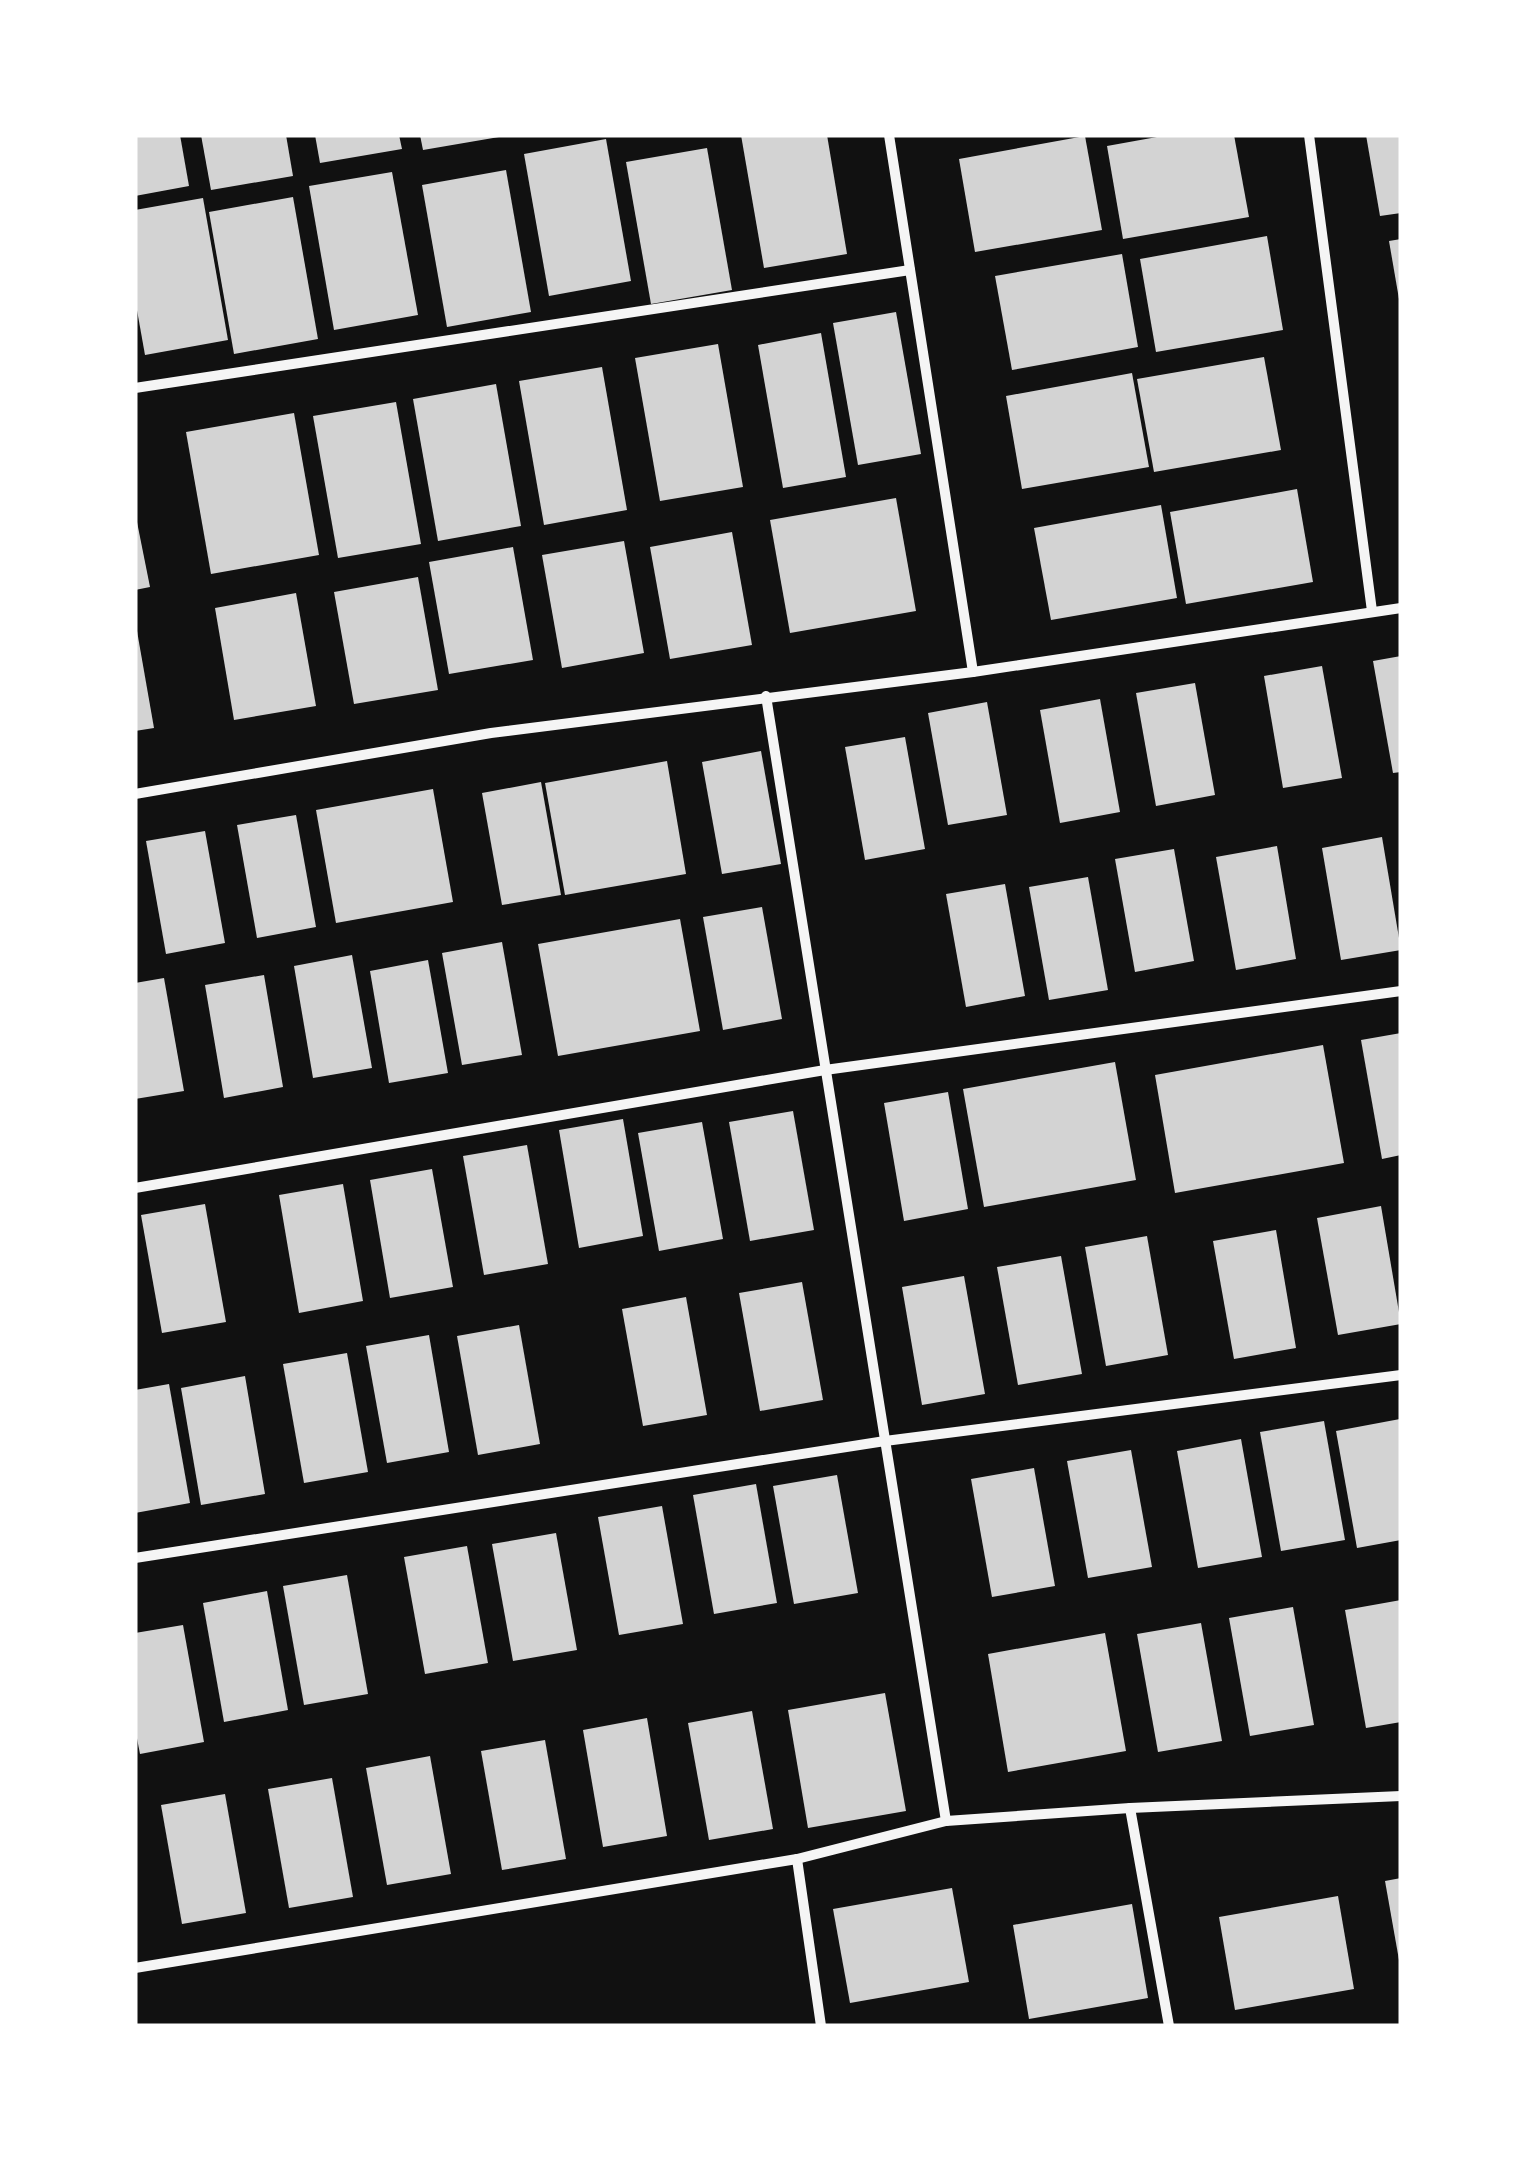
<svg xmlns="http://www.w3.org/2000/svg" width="1536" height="2161" font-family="Ubuntu,sans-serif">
	<rect width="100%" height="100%" fill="#111"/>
	<g fill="#d3d3d3">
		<polygon points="135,135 180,135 189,186 135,196"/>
		<polygon points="201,135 286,135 293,176 211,190"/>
		<polygon points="315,135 399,135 402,149 320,163"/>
		<polygon points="420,135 499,135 499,137 423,150"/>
		<polygon points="741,135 827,135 847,254 764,268"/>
		<polygon points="1168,135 1234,135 1249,217 1123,239 1107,146"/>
		<polygon points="1366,135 1401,135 1401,213 1380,216"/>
		<polygon points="1085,136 1102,230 975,252 959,159"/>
		<polygon points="606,139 631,281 549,296 524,154"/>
		<polygon points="707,148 732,290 651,304 626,162"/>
		<polygon points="506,170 531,312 447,327 422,185"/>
		<polygon points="392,172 418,315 334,330 309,186"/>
		<polygon points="293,197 318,339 234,354 209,212"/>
		<polygon points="203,198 228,340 145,355 135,299 135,210"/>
		<polygon points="1267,236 1283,330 1156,352 1140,259"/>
		<polygon points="1401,239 1401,299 1399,299 1389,241"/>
		<polygon points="1122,254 1138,347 1012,370 995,276"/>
		<polygon points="896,312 921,454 858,465 833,323"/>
		<polygon points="821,333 846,477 783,488 758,345"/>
		<polygon points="718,344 743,487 660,501 635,358"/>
		<polygon points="1264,357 1281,450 1154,472 1137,379"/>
		<polygon points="602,367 627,510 544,525 519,381"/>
		<polygon points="1132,373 1149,467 1022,489 1006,396"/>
		<polygon points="496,384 521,526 438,541 413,399"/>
		<polygon points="396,402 421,544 338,558 313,416"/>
		<polygon points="294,413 319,555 211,574 186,432"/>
		<polygon points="1297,489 1313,582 1186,604 1170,512"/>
		<polygon points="896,498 916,611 790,633 770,520"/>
		<polygon points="1161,505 1177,598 1051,620 1034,528"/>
		<polygon points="135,512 150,587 135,590"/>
		<polygon points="732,532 752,645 670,659 650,547"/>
		<polygon points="624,541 644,653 562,668 542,555"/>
		<polygon points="513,547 533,660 449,674 429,562"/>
		<polygon points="418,577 438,690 354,704 334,592"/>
		<polygon points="296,593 316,706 234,720 215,608"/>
		<polygon points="137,631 154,728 135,731 135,632"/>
		<polygon points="1401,656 1401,772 1393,773 1373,661"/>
		<polygon points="1322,666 1342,778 1283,788 1264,676"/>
		<polygon points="1195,683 1215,795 1156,806 1136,693"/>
		<polygon points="1100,699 1120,812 1060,823 1040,710"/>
		<polygon points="987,702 1007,815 948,825 928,713"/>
		<polygon points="905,737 925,849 865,860 845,747"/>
		<polygon points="761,751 781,864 722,874 702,762"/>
		<polygon points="667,761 686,874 565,895 545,783"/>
		<polygon points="541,782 561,895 502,905 482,793"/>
		<polygon points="433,789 453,902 336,923 316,810"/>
		<polygon points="296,815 316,927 257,938 237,825"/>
		<polygon points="205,831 225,943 166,954 146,841"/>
		<polygon points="1382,837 1401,950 1341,960 1322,848"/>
		<polygon points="1277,846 1296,959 1236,970 1216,857"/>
		<polygon points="1174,849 1194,961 1135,972 1115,859"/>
		<polygon points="1088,877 1108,990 1049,1000 1029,887"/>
		<polygon points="1005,884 1025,996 966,1007 946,894"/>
		<polygon points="762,907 782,1019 723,1030 703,917"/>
		<polygon points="680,919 700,1031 558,1056 538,944"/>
		<polygon points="502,942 522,1055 462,1065 442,953"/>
		<polygon points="352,955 372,1068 313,1078 294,966"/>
		<polygon points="428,960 448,1073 389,1083 370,971"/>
		<polygon points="264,975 283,1087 224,1098 205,985"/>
		<polygon points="164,978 184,1091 135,1099 135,983"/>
		<polygon points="1401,1033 1401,1155 1382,1159 1361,1040"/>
		<polygon points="1323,1045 1344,1163 1175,1193 1155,1075"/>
		<polygon points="1115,1062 1136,1180 984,1207 963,1089"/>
		<polygon points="948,1092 968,1209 904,1221 884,1103"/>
		<polygon points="793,1111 814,1230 750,1241 729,1122"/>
		<polygon points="623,1119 643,1236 579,1248 559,1130"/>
		<polygon points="702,1122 723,1239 659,1251 638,1133"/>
		<polygon points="527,1145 548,1264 484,1275 463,1156"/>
		<polygon points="432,1169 453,1287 390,1298 370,1180"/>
		<polygon points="343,1184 363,1301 299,1313 279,1195"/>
		<polygon points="205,1204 226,1322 162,1333 141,1215"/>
		<polygon points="1381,1206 1401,1324 1338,1335 1317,1218"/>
		<polygon points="1276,1230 1296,1348 1234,1359 1213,1241"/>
		<polygon points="1147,1236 1168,1355 1106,1366 1085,1247"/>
		<polygon points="1061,1256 1082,1374 1018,1385 997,1267"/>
		<polygon points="964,1276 985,1394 922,1405 902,1287"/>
		<polygon points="802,1282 823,1400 760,1411 739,1293"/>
		<polygon points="686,1297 707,1415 643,1426 622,1309"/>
		<polygon points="519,1325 540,1444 478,1455 457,1336"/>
		<polygon points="429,1335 449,1452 387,1463 366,1346"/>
		<polygon points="347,1353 368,1472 304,1483 283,1364"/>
		<polygon points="245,1376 265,1494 201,1505 181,1388"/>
		<polygon points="169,1384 190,1503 135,1513 135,1390"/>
		<polygon points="1400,1419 1401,1540 1357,1548 1336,1431"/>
		<polygon points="1324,1421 1345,1540 1281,1551 1260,1432"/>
		<polygon points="1241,1439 1262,1557 1198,1568 1177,1451"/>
		<polygon points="1131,1450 1152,1567 1088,1578 1067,1461"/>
		<polygon points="1034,1468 1055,1586 992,1597 971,1479"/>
		<polygon points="837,1475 858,1593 794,1604 773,1486"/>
		<polygon points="756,1484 777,1603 714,1614 693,1495"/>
		<polygon points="662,1506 683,1624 619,1635 598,1517"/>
		<polygon points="556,1533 577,1650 513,1661 492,1544"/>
		<polygon points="467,1546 488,1663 425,1674 404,1557"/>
		<polygon points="347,1575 368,1694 304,1705 283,1586"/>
		<polygon points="267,1591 288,1710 224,1722 203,1603"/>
		<polygon points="1401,1600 1401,1722 1366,1728 1345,1610"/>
		<polygon points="1293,1607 1314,1725 1250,1736 1229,1618"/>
		<polygon points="1201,1623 1222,1741 1158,1752 1137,1634"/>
		<polygon points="183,1625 204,1742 140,1754 135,1728 135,1633"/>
		<polygon points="1105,1633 1126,1751 1008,1772 988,1654"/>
		<polygon points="885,1693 906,1811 808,1828 788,1710"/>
		<polygon points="752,1711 773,1829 709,1840 688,1723"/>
		<polygon points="647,1718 667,1836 603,1847 583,1730"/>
		<polygon points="545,1740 566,1859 502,1870 481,1751"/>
		<polygon points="430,1756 451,1874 387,1885 366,1768"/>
		<polygon points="332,1778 353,1897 289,1908 268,1789"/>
		<polygon points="225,1794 246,1913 182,1924 161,1805"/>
		<polygon points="1401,1878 1401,1960 1399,1960 1385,1881"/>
		<polygon points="952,1888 969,1982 850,2003 833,1909"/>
		<polygon points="1338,1896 1354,1989 1235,2010 1219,1917"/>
		<polygon points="1132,1904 1148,1998 1029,2019 1013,1925"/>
	</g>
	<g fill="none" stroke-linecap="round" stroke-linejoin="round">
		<g stroke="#f5f5f5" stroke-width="10">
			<polyline points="889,135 973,672"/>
			<polyline points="1309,135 1372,611"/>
			<polyline points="135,388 910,270"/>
			<polyline points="766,696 946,1821"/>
			<polyline points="135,794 491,733 973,672 1401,608"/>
			<polyline points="135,1188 825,1070 1401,991"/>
			<polyline points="135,1558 885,1441 1401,1375"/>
			<polyline points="1130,1808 1169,2026"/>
			<polyline points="797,1859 821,2026"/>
			<polyline points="135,1968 797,1859 946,1821 1130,1808 1401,1796"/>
		</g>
	</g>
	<rect width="1536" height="2161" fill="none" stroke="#ffffff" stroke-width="275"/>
</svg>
